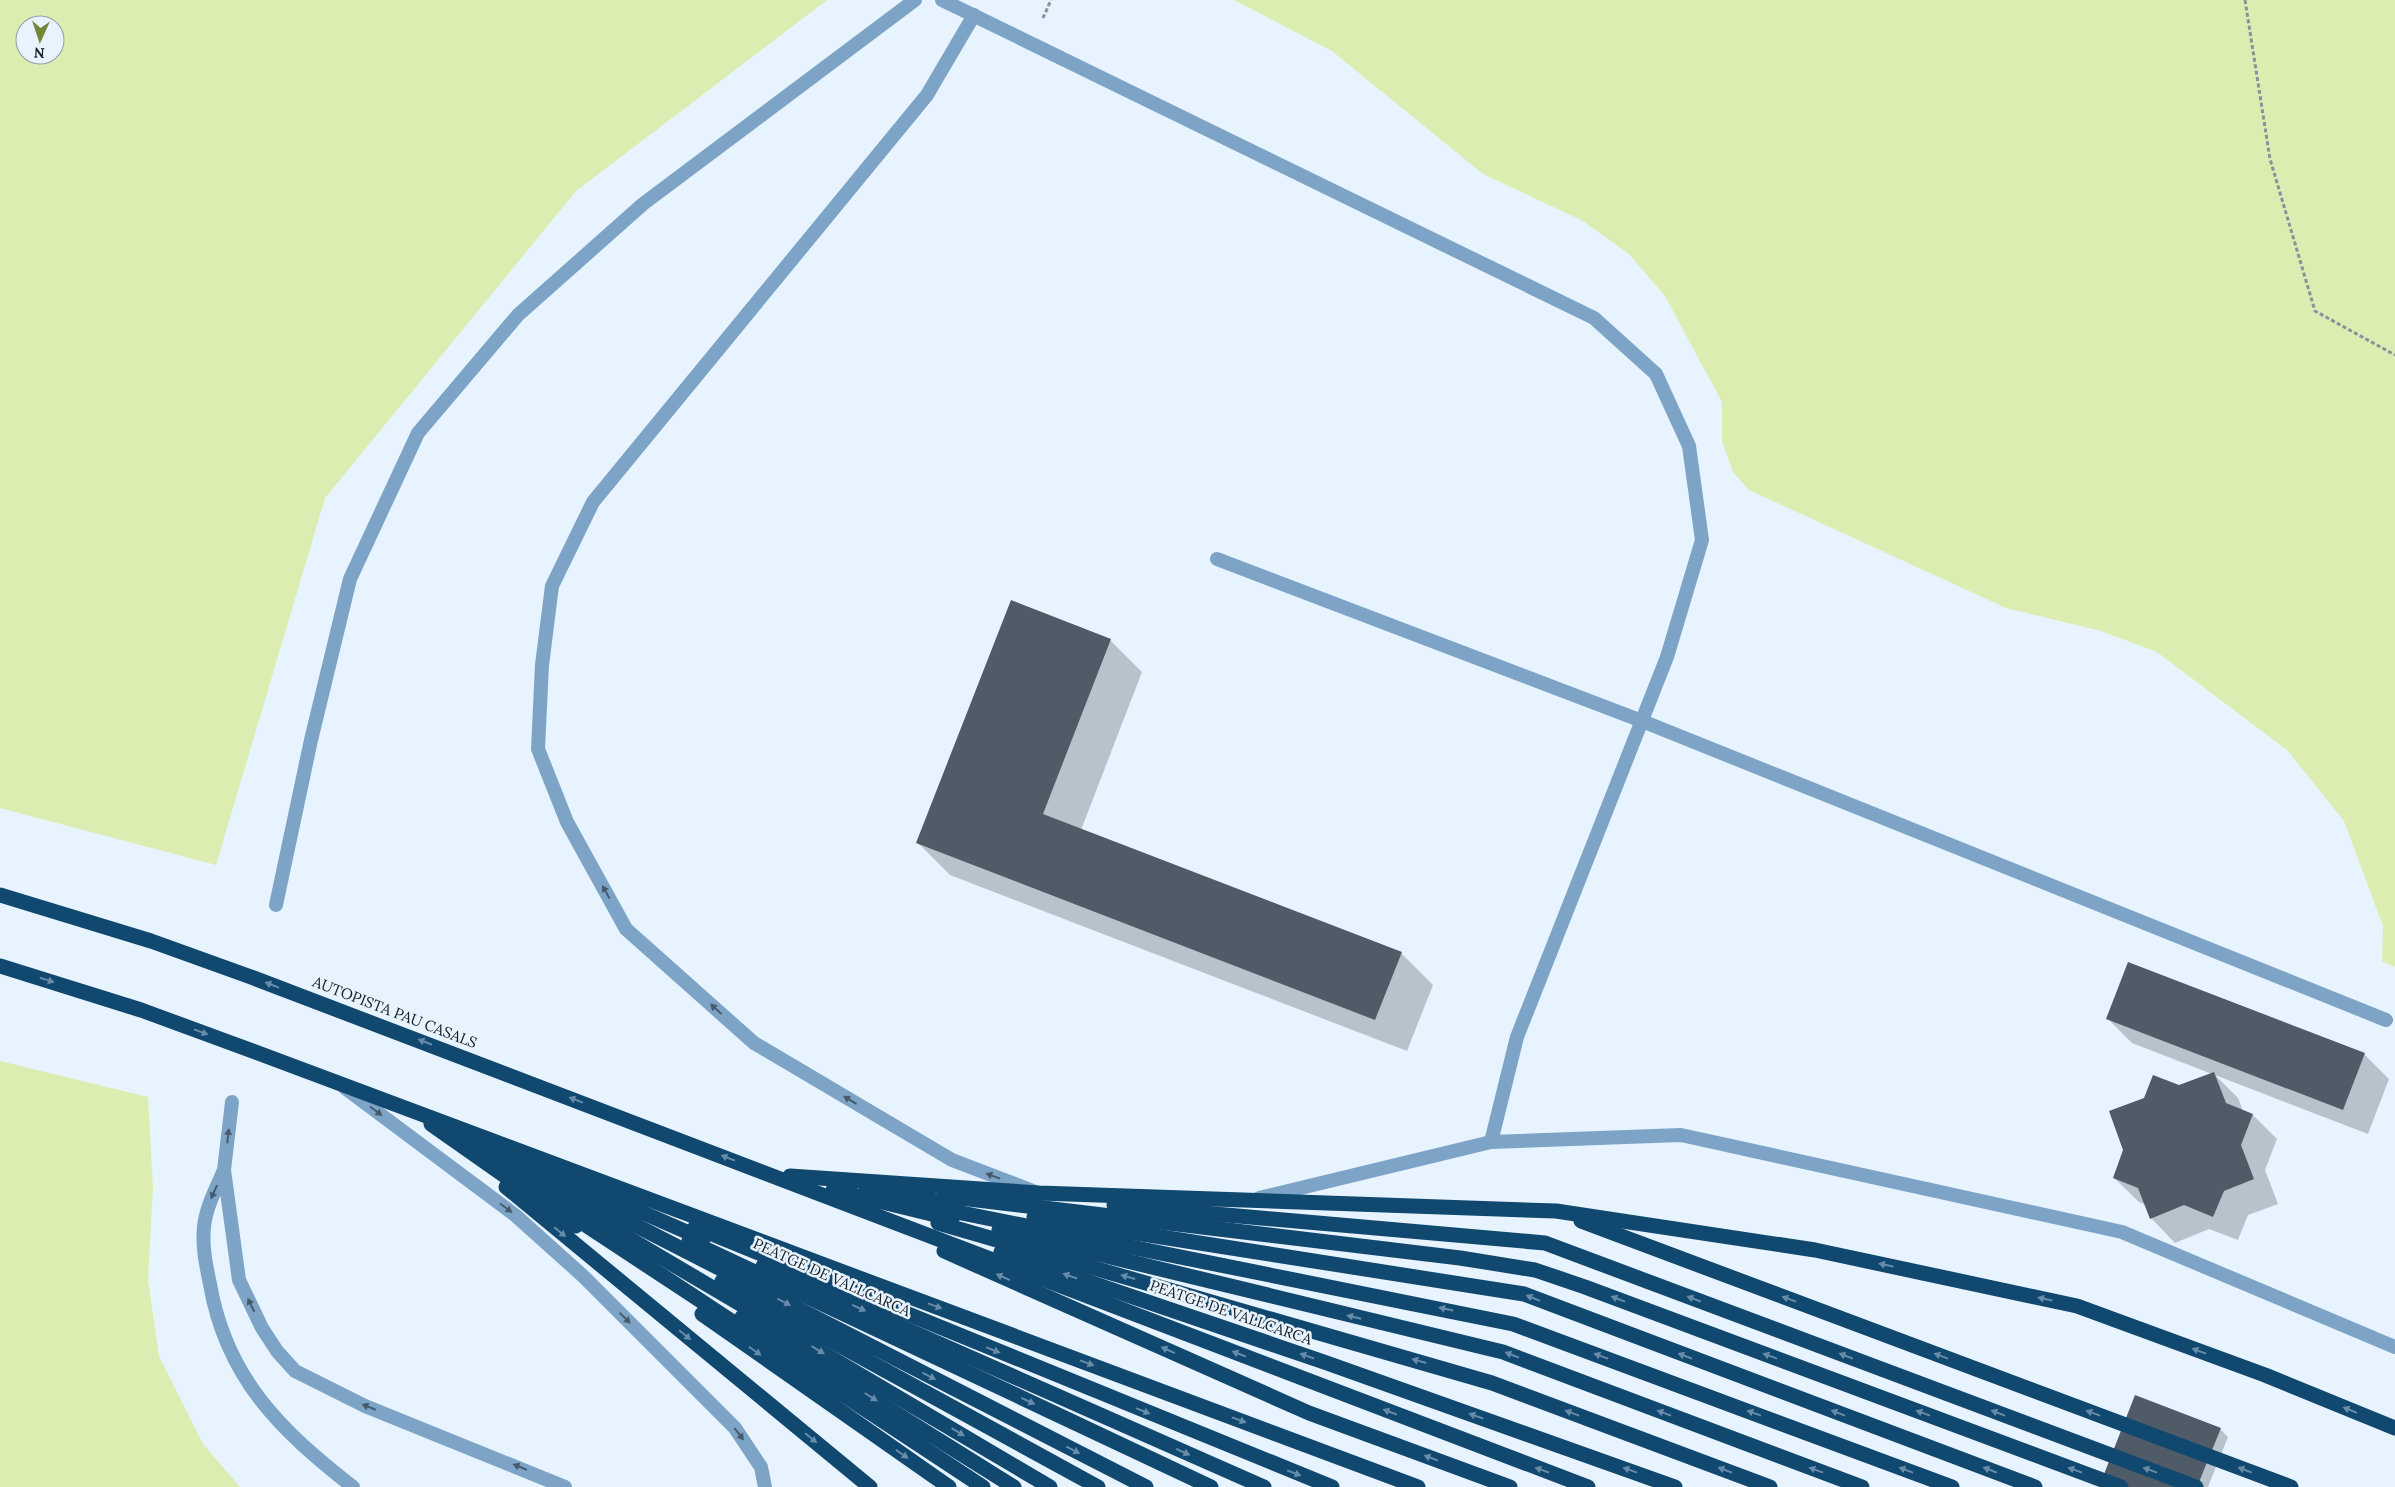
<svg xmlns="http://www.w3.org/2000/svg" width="2395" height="1487" font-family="Lora,serif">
	<rect width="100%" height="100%" fill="#e7f3fe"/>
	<g fill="#dcedb1" fill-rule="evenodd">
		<path d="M0,0h827l-251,191 -251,307 -109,367 -216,-57zM25,25h30v30h-30z"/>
		<polygon points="1234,0 2395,0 2395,967 2382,961 2383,926 2344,821 2287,750 2157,652 2101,631 2006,608 1749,490 1733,472 1722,441 1722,402 1665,296 1629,254 1583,221 1483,174 1332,51"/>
		<polygon points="0,1061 148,1097 153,1186 148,1280 159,1356 203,1444 240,1487 0,1487"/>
	</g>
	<g fill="#0003">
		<polygon points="1110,640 1142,672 1081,830 1401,953 1433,985 1407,1051 950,875 918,843"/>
		<polygon points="2129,963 2364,1054 2389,1079 2368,1134 2215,1075 2238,1098 2243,1111 2253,1115 2277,1139 2265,1170 2278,1204 2248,1215 2238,1240 2209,1229 2175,1243 2151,1218 2146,1205 2139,1202 2114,1178 2179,1086 2212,1074 2132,1043 2108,1019"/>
		<polygon points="2220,1429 2228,1437 2208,1487 2101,1487"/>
	</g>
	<g fill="#4f5c67">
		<polygon points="1011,600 1111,639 1043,814 1402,952 1375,1020 916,843"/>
		<polygon points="2128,962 2365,1053 2343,1110 2106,1019"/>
		<polygon points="2214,1072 2226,1103 2253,1114 2241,1145 2254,1179 2224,1191 2213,1217 2184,1205 2150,1219 2138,1188 2113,1178 2123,1150 2109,1111 2144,1098 2153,1075 2179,1085"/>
		<polygon points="2135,1395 2221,1428 2197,1487 2099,1487"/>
	</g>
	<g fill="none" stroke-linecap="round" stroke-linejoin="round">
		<g stroke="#89919a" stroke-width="3" stroke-dasharray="4 2.5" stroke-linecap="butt">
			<polyline points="2245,0 2270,159 2315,311 2395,355"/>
			<polyline points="1043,18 1051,0"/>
		</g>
		<g stroke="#7da4c6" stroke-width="14">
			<polyline points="942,0 1594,318 1656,374 1689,446 1702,540 1667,657 1517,1037 1491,1142"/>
			<polyline points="974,15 927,95 593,502 552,586 542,665 538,749 567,822 626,929 754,1043 952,1160 1033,1191"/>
			<polyline points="1217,559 1642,721 2386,1020"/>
			<polyline points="276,905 311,740 350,579 418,433 518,315 643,204 915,0"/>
			<polyline points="345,1088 515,1215 583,1276 735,1428 761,1467 765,1487"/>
			<polyline points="224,1170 232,1102"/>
			<polyline points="1259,1198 1491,1142 1681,1135 2122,1232 2395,1347"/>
			<path d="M353,1487c-72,-56 -127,-109 -143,-203 -4,-19 -8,-37 -6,-57 2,-20 12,-38 20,-57l15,110 23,48 15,23 18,20 70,35 200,81"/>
		</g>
		<g stroke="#114870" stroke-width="15">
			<polyline points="0,895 151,941 251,977 1588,1487"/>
			<polyline points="0,966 141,1010 239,1046 1418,1487"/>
			<polyline points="431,1124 576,1226"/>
			<polyline points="461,1138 518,1169"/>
			<polyline points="510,1157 566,1184"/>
			<polyline points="508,1167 1050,1487"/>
			<polyline points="559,1176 703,1239"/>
			<polyline points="790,1176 1039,1193 1556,1211 1815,1250 2077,1306 2265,1375 2395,1428"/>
			<polyline points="557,1185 1146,1487"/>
			<polyline points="506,1187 870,1487"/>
			<polyline points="833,1190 952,1219"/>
			<polyline points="866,1190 955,1204"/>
			<polyline points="944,1196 1460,1258 1535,1270 1585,1287 2121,1487"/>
			<polyline points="1114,1205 1545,1243 2196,1487"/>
			<polyline points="942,1209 1513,1324 1952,1487"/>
			<polyline points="572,1216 983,1487"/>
			<polyline points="1034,1217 1524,1294 2035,1487"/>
			<polyline points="1581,1221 2291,1487"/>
			<polyline points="938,1223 1492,1383 1770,1487"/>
			<polyline points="695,1227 1332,1487"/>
			<polyline points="999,1230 1503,1352 1862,1487"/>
			<polyline points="689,1241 1211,1487"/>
			<polyline points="944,1251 1309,1413 1510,1487"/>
			<polyline points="1001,1252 1324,1362 1675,1487"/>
			<polyline points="763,1266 1264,1487"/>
			<polyline points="722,1281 1098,1487"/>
			<polyline points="702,1314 949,1487"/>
			<polyline points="742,1317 1014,1487"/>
		</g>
	</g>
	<defs><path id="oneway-solid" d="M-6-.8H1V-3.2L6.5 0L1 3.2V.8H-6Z" transform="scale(1.25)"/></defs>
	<g fill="#465a6c">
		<use href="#oneway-solid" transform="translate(606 892) rotate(-119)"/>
		<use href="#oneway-solid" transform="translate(716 1009) rotate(-138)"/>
		<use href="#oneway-solid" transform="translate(850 1100) rotate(-149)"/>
		<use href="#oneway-solid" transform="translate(376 1111) rotate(37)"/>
		<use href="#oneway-solid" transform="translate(228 1136) rotate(-84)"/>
		<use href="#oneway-solid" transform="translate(993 1176) rotate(-160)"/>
		<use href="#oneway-solid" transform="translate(214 1192) rotate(114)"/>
		<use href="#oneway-solid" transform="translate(506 1208) rotate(37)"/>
		<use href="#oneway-solid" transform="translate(251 1305) rotate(-116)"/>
		<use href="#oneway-solid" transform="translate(625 1318) rotate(45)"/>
		<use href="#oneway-solid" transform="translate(369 1407) rotate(-158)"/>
		<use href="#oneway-solid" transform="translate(739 1434) rotate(52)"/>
		<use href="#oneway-solid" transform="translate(520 1467) rotate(-158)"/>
	</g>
	<g fill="#678ca9">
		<use href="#oneway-solid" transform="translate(47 980) rotate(17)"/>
		<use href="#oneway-solid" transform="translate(272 985) rotate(-159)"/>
		<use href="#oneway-solid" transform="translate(201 1032) rotate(20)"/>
		<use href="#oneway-solid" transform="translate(425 1042) rotate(-159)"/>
		<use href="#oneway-solid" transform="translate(576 1100) rotate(-159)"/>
		<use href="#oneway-solid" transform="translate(728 1158) rotate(-159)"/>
		<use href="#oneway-solid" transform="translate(560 1232) rotate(39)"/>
		<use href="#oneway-solid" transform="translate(1886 1265) rotate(-168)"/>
		<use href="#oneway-solid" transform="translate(1070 1276) rotate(-161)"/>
		<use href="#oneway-solid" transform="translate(1003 1277) rotate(-156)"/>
		<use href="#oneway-solid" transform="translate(1128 1277) rotate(-164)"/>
		<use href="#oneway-solid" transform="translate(1533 1298) rotate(-158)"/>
		<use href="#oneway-solid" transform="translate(1618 1299) rotate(-159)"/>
		<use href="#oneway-solid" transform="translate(1694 1299) rotate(-159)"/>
		<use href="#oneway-solid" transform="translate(1789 1299) rotate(-160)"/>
		<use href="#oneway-solid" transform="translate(2045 1299) rotate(-168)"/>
		<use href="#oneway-solid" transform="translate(784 1302) rotate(27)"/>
		<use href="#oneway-solid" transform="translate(935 1306) rotate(20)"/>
		<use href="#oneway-solid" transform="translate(859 1308) rotate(24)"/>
		<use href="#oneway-solid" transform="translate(1446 1309) rotate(-168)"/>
		<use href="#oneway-solid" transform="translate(1354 1317) rotate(-167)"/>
		<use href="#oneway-solid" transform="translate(685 1335) rotate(39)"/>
		<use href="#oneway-solid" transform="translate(818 1350) rotate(31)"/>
		<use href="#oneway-solid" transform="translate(993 1350) rotate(22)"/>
		<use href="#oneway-solid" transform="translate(1168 1350) rotate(-156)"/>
		<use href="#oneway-solid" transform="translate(755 1351) rotate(35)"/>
		<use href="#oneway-solid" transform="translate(2199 1351) rotate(-160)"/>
		<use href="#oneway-solid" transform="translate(1239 1354) rotate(-159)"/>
		<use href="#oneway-solid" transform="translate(1512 1355) rotate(-159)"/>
		<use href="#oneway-solid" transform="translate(1307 1356) rotate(-161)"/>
		<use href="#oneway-solid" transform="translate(1601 1356) rotate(-160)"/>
		<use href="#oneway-solid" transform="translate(1685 1356) rotate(-159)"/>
		<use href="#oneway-solid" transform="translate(1770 1356) rotate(-160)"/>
		<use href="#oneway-solid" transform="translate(1846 1356) rotate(-159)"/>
		<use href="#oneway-solid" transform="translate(1941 1356) rotate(-160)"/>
		<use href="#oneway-solid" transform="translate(1419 1361) rotate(-164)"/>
		<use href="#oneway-solid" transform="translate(1087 1363) rotate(20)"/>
		<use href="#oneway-solid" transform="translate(929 1376) rotate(27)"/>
		<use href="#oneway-solid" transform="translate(871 1397) rotate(32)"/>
		<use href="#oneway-solid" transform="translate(1028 1401) rotate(25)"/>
		<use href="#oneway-solid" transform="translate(2350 1410) rotate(-158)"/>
		<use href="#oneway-solid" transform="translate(1143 1411) rotate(22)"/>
		<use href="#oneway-solid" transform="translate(1390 1412) rotate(-159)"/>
		<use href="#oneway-solid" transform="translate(1572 1413) rotate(-160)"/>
		<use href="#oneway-solid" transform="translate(1664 1413) rotate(-160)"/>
		<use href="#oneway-solid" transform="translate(1754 1413) rotate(-160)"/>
		<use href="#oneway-solid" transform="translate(1838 1413) rotate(-159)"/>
		<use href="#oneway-solid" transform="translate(1923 1413) rotate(-160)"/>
		<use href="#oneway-solid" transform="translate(1998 1413) rotate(-159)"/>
		<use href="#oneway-solid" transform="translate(2093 1413) rotate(-160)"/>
		<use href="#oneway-solid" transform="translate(1476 1416) rotate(-161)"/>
		<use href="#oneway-solid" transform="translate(1239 1420) rotate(20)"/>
		<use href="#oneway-solid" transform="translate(958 1432) rotate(31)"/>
		<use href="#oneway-solid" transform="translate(811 1438) rotate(39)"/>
		<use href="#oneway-solid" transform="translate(1073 1450) rotate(27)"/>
		<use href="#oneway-solid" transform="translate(1183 1452) rotate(24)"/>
		<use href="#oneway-solid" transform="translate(902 1454) rotate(35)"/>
		<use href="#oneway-solid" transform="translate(1431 1458) rotate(-159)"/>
		<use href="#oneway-solid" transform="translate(1542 1470) rotate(-160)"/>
		<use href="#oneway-solid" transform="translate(1630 1470) rotate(-160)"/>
		<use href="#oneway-solid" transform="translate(1725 1470) rotate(-159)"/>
		<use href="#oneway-solid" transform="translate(1816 1470) rotate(-160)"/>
		<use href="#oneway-solid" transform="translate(1906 1470) rotate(-160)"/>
		<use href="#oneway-solid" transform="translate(1990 1470) rotate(-159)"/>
		<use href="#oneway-solid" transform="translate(2075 1470) rotate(-160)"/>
		<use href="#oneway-solid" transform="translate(2150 1470) rotate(-160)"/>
		<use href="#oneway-solid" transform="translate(2245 1470) rotate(-159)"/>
		<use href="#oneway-solid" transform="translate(1294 1473) rotate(21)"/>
	</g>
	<g text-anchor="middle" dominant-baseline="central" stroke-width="5" stroke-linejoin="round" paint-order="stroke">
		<g font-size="15" fill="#191e23" stroke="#e7f3fe">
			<text transform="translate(395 1012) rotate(21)">AUTOPISTA PAU CASALS</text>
			<text transform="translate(832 1277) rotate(24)">PEATGE DE VALLCARCA</text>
			<text transform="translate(1231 1312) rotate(19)">PEATGE DE VALLCARCA</text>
		</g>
	</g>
	<g transform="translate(40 40) rotate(183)"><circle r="24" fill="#e7f3fe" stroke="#959ea6"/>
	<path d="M0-4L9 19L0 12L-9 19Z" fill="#748737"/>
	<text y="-8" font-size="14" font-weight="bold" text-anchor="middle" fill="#191e23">N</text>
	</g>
</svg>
